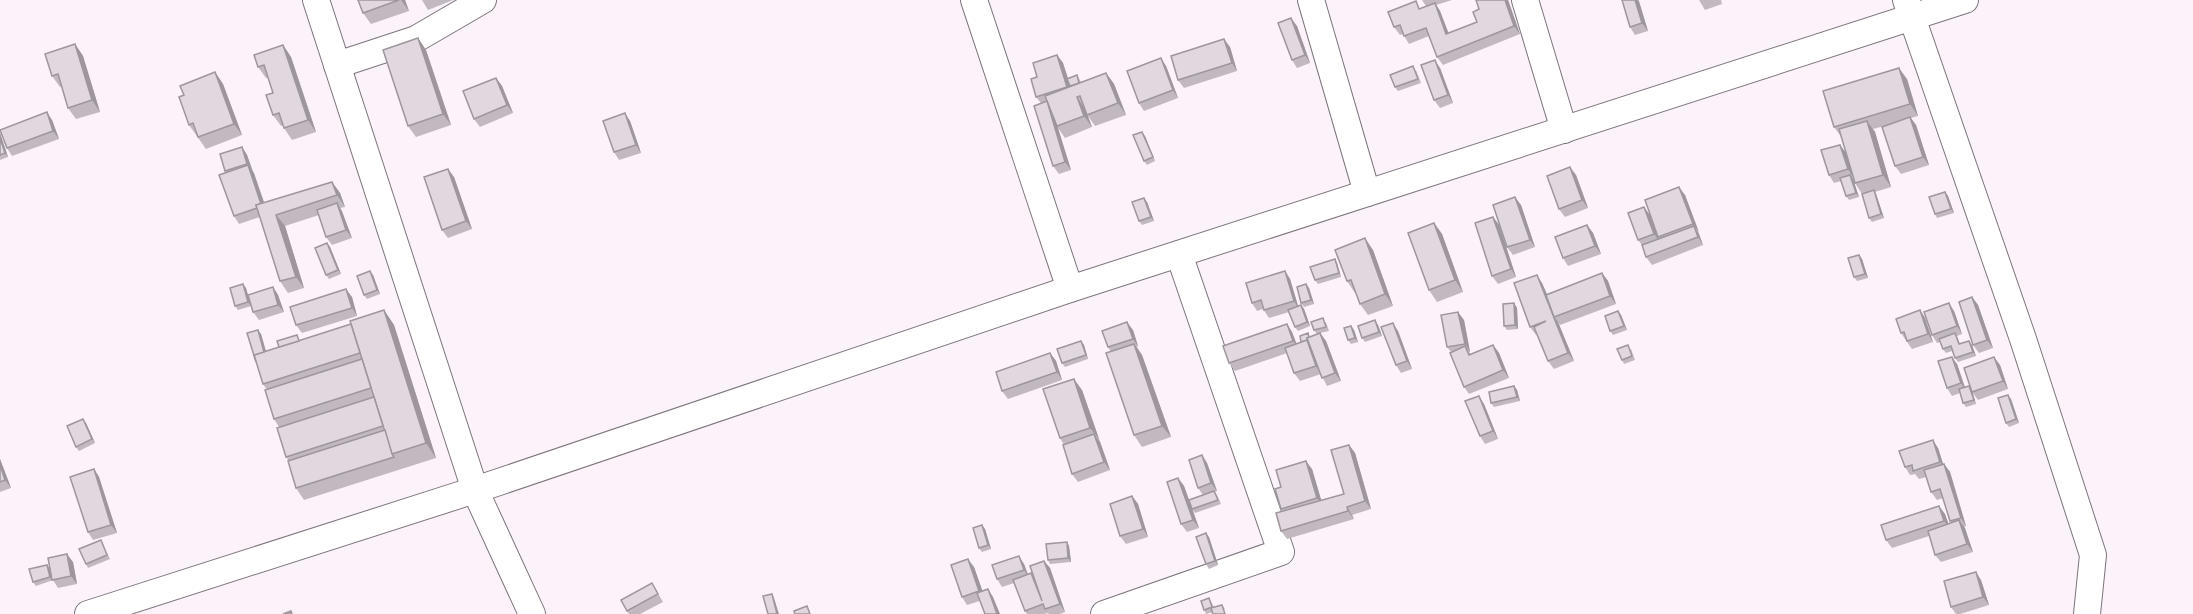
<svg xmlns="http://www.w3.org/2000/svg" width="2193" height="614" font-family="Overpass,sans-serif">
	<rect width="100%" height="100%" fill="#fcf2fa"/>
	<g fill="none" stroke-linecap="round" stroke-linejoin="round">
		<defs>
			<g id="minor">
				<polyline points="316,0 475,490 532,614"/>
				<polyline points="974,0 1070,289"/>
				<polyline points="1311,0 1367,193"/>
				<polyline points="1525,0 1564,130"/>
				<polyline points="1906,0 2023,339 2093,555 2087,614"/>
				<polyline points="337,65 416,39 483,0"/>
				<polyline points="88,614 475,490 1070,289 1965,0"/>
				<polyline points="1104,614 1281,552 1179,254"/>
			</g>
		</defs>
		<use href="#minor" stroke="#7d757c" stroke-width="28"/>
		<use href="#minor" stroke="#fff" stroke-width="26"/>
	</g>
	<g fill="#c2b9c0">
		<polygon points="358,0 405,0 409,11 371,24 363,13"/>
		<polygon points="422,0 453,0 428,10"/>
		<polygon points="1422,0 1452,0 1436,5 1440,11 1448,33 1477,22 1508,0 1520,34 1443,65 1437,57 1429,36 1409,44 1403,34 1400,35 1394,27 1426,6"/>
		<polygon points="1622,0 1638,0 1648,31 1635,35 1630,27"/>
		<polygon points="1699,0 1721,0 1722,4 1705,10"/>
		<polygon points="1297,26 1310,63 1297,68 1292,60"/>
		<polygon points="418,38 426,50 451,125 416,137 408,126"/>
		<polygon points="75,44 83,56 100,112 76,119 68,108 62,86 60,87 52,76"/>
		<polygon points="283,45 291,57 316,132 292,140 284,128 283,125 281,126 273,115 273,93 268,78 266,78 258,67"/>
		<polygon points="1230,47 1237,71 1184,88 1178,80"/>
		<polygon points="1057,55 1063,63 1068,78 1077,75 1081,82 1106,73 1114,84 1126,115 1095,126 1088,116 1092,127 1065,138 1058,128 1071,170 1059,174 1053,166 1041,103 1036,97 1037,77"/>
		<polygon points="1166,66 1178,98 1144,111 1139,103"/>
		<polygon points="1440,68 1453,103 1440,108 1434,100"/>
		<polygon points="1416,70 1421,83 1398,91 1395,87"/>
		<polygon points="215,72 223,84 242,135 206,149 189,125 184,95"/>
		<polygon points="496,78 502,86 513,113 480,127 474,119"/>
		<polygon points="1907,79 1918,116 1911,118 1916,125 1929,165 1901,174 1895,166 1888,125 1873,129 1875,132 1891,187 1875,192 1876,194 1884,218 1872,222 1869,218 1862,194 1855,183 1842,138 1834,127"/>
		<polygon points="52,120 59,139 12,156 7,148"/>
		<polygon points="630,121 641,153 619,160 614,152"/>
		<polygon points="0,133 8,157 0,160"/>
		<polygon points="1145,136 1155,161 1147,165 1144,161"/>
		<polygon points="1840,145 1846,153 1853,177 1852,177 1859,197 1849,200 1846,196 1841,181 1834,183 1829,175"/>
		<polygon points="242,147 247,155 264,203 332,182 340,193 345,207 340,208 352,238 332,245 326,237 319,215 285,226 304,288 288,293 280,281 260,217 239,224 234,216 227,173 225,171"/>
		<polygon points="1576,175 1588,208 1565,217 1559,209"/>
		<polygon points="454,177 472,229 448,238 442,230"/>
		<polygon points="1945,192 1948,196 1954,213 1937,218 1935,214"/>
		<polygon points="1685,195 1703,245 1652,265 1646,257 1642,245 1638,240 1650,215 1659,239 1660,239 1658,237"/>
		<polygon points="1147,202 1154,221 1142,225 1139,221"/>
		<polygon points="1521,205 1535,247 1513,255 1507,247"/>
		<polygon points="1493,217 1499,225 1516,277 1498,284 1492,276"/>
		<polygon points="1434,223 1442,234 1463,292 1437,302 1429,290"/>
		<polygon points="1587,225 1593,233 1601,254 1568,266 1563,258"/>
		<polygon points="327,243 330,247 341,274 329,279 326,275"/>
		<polygon points="1373,250 1393,306 1368,315 1360,304 1356,293 1355,293 1347,281"/>
		<polygon points="1859,255 1862,259 1868,278 1857,281 1854,277"/>
		<polygon points="1335,259 1337,263 1341,277 1318,284 1315,280"/>
		<polygon points="1285,271 1290,279 1298,306 1301,305 1304,309 1310,326 1298,331 1295,327 1289,312 1269,318 1263,309 1257,311 1252,303"/>
		<polygon points="1602,273 1608,281 1616,304 1560,325 1558,322 1574,361 1554,369 1548,361 1537,334 1536,335 1530,327 1542,283 1547,294"/>
		<polygon points="373,275 380,294 367,299 364,295"/>
		<polygon points="1306,284 1309,288 1314,304 1304,307 1301,303"/>
		<polygon points="273,287 278,295 284,312 259,320 253,312"/>
		<polygon points="246,288 251,306 238,310 235,306"/>
		<polygon points="352,297 357,316 302,333 296,325"/>
		<polygon points="1972,297 1978,305 1993,348 1979,353 1973,345"/>
		<polygon points="1514,303 1517,308 1518,329 1507,330 1504,326"/>
		<polygon points="384,310 394,325 436,458 304,500 296,488 289,461 286,457 279,427 274,419 267,390 263,384 261,334 266,352 351,324"/>
		<polygon points="1920,310 1925,318 1933,342 1912,349 1901,333"/>
		<polygon points="1618,311 1621,315 1627,330 1613,335 1610,331"/>
		<polygon points="1954,311 1962,334 1957,336 1960,344 1972,345 1976,356 1958,362 1955,358 1952,351 1946,353 1943,349 1940,342 1937,343 1932,335"/>
		<polygon points="1464,320 1470,352 1469,352 1471,354 1493,345 1499,353 1509,378 1469,394 1464,387 1451,352 1447,347"/>
		<polygon points="1326,322 1329,331 1320,333 1326,341 1341,381 1327,386 1321,374 1300,381 1294,373 1287,353 1235,371 1229,363 1287,324 1292,332 1297,344 1317,334 1314,330"/>
		<polygon points="1378,325 1382,336 1365,342 1362,338"/>
		<polygon points="1351,326 1354,330 1358,342 1351,344 1348,340"/>
		<polygon points="1133,330 1138,346 1137,347 1142,355 1171,437 1142,447 1134,435 1111,352 1108,347"/>
		<polygon points="1398,331 1412,369 1401,373 1396,365"/>
		<polygon points="1081,341 1084,345 1088,359 1065,367 1062,363"/>
		<polygon points="1631,349 1635,360 1624,364 1622,360"/>
		<polygon points="1050,353 1056,361 1062,380 1008,399 1002,391"/>
		<polygon points="1957,364 1965,387 1971,390 2000,365 2008,389 1978,400 1972,392 1976,404 1966,407 1963,403 1960,393 1952,396 1947,388"/>
		<polygon points="1514,386 1517,390 1520,401 1494,407 1491,403"/>
		<polygon points="1082,390 1110,470 1078,482 1072,474 1064,445 1060,438"/>
		<polygon points="2011,399 2019,423 2009,427 2006,423"/>
		<polygon points="1484,404 1498,439 1485,444 1480,436"/>
		<polygon points="86,423 95,443 79,451 76,447"/>
		<polygon points="1349,445 1355,453 1371,509 1352,515 1354,519 1287,539 1281,531 1283,511 1281,509 1281,487 1312,469 1321,500 1344,494"/>
		<polygon points="1938,448 1943,464 1944,464 1950,472 1966,526 1964,527 1973,552 1941,562 1935,555 1929,536 1892,548 1886,540 1945,514 1948,524 1951,523 1943,498 1937,500 1931,492 1926,477 1919,479 1915,474 1910,475 1905,467"/>
		<polygon points="1202,455 1207,463 1217,491 1215,492 1217,495 1221,504 1195,513 1192,509 1203,495 1198,488"/>
		<polygon points="0,459 11,488 0,492"/>
		<polygon points="94,469 99,477 117,533 93,540 88,532"/>
		<polygon points="1178,478 1184,486 1199,528 1187,532 1181,524"/>
		<polygon points="1132,496 1138,504 1148,537 1126,544 1120,536"/>
		<polygon points="985,529 991,549 982,552 979,548"/>
		<polygon points="1209,537 1218,565 1209,569 1206,564"/>
		<polygon points="101,540 110,559 88,568 86,564"/>
		<polygon points="1067,542 1069,546 1071,562 1050,564 1048,560"/>
		<polygon points="1044,561 1050,568 1065,612 1060,614 1049,614 1048,613 1044,614 1027,614 1025,611 1014,583 1002,587 997,579 1024,564 1028,574 1035,579"/>
		<polygon points="73,562 77,584 58,588 53,580 36,586 33,582 47,565 50,569 52,576"/>
		<polygon points="974,567 982,591 993,597 967,605 962,597"/>
		<polygon points="1981,580 1989,605 1960,614 1956,614 1951,607"/>
		<polygon points="652,583 663,602 640,614 629,614 627,611"/>
		<polygon points="1209,598 1214,607 1222,605 1225,609 1206,614 1204,610"/>
	</g>
	<g fill="#9e969c">
		<polygon points="401,0 405,0 409,11"/>
		<polygon points="1505,0 1508,0 1520,34 1514,26"/>
		<polygon points="1635,0 1638,0 1639,1 1648,31 1642,23"/>
		<polygon points="1435,3 1440,11 1452,42 1446,34"/>
		<polygon points="1291,18 1297,26 1310,63 1305,55"/>
		<polygon points="418,38 426,50 451,125 443,114"/>
		<polygon points="1224,39 1230,47 1237,71 1232,63"/>
		<polygon points="75,44 83,56 100,112 92,100"/>
		<polygon points="283,45 291,57 316,132 308,120"/>
		<polygon points="1057,55 1063,63 1073,95 1067,87"/>
		<polygon points="1161,58 1166,66 1178,98 1173,90"/>
		<polygon points="1435,60 1440,68 1453,103 1448,95"/>
		<polygon points="1899,68 1907,79 1918,116 1910,104"/>
		<polygon points="215,72 223,84 242,135 234,124"/>
		<polygon points="1106,73 1114,84 1126,115 1118,103"/>
		<polygon points="496,78 502,86 513,113 507,105"/>
		<polygon points="1077,97 1085,109 1092,127 1084,116"/>
		<polygon points="1047,101 1052,109 1071,170 1065,162"/>
		<polygon points="47,112 52,120 59,139 53,131"/>
		<polygon points="625,113 630,121 641,153 636,145"/>
		<polygon points="1910,117 1916,125 1929,165 1923,157"/>
		<polygon points="1867,121 1875,132 1891,187 1883,175"/>
		<polygon points="1142,132 1145,136 1155,161 1153,157"/>
		<polygon points="0,133 8,157 5,153 0,138"/>
		<polygon points="1840,145 1846,153 1853,177 1848,169"/>
		<polygon points="242,147 247,155 253,172 247,164"/>
		<polygon points="248,165 254,173 268,214 262,206"/>
		<polygon points="1570,167 1576,175 1588,208 1582,200"/>
		<polygon points="448,169 454,177 472,229 466,221"/>
		<polygon points="1850,175 1853,179 1859,197 1856,193"/>
		<polygon points="332,182 340,193 345,207 337,195"/>
		<polygon points="1679,187 1685,195 1699,232 1693,224"/>
		<polygon points="1874,190 1876,194 1884,218 1881,214"/>
		<polygon points="1945,192 1948,196 1954,213 1951,209"/>
		<polygon points="1515,197 1521,205 1535,247 1530,240"/>
		<polygon points="1144,198 1147,202 1154,221 1151,217"/>
		<polygon points="337,203 342,211 352,238 346,230"/>
		<polygon points="1644,207 1650,215 1660,242 1654,234"/>
		<polygon points="276,215 285,226 304,288 296,277"/>
		<polygon points="1493,217 1499,225 1516,277 1511,269"/>
		<polygon points="1434,223 1442,234 1463,292 1455,280"/>
		<polygon points="1587,225 1593,233 1601,254 1595,246"/>
		<polygon points="1694,226 1699,234 1703,245 1698,237"/>
		<polygon points="1365,238 1373,250 1393,306 1385,294"/>
		<polygon points="327,243 330,247 341,274 338,270"/>
		<polygon points="1859,255 1862,259 1868,278 1865,274"/>
		<polygon points="1335,259 1337,263 1341,277 1339,273"/>
		<polygon points="370,271 373,275 380,294 377,290"/>
		<polygon points="1285,271 1290,279 1299,309 1294,301"/>
		<polygon points="1602,273 1608,281 1616,304 1610,296"/>
		<polygon points="1537,275 1542,283 1556,316 1554,317 1558,322 1574,361 1568,353"/>
		<polygon points="243,284 246,288 251,306 248,302"/>
		<polygon points="1306,284 1309,288 1314,304 1311,300"/>
		<polygon points="273,287 278,295 284,312 278,305"/>
		<polygon points="346,289 352,297 357,316 352,308"/>
		<polygon points="1972,297 1978,305 1993,348 1987,340"/>
		<polygon points="1514,303 1517,308 1518,329 1515,325"/>
		<polygon points="1949,303 1954,311 1962,334 1957,326"/>
		<polygon points="1301,305 1304,309 1310,326 1307,322"/>
		<polygon points="384,310 394,325 436,458 426,443"/>
		<polygon points="1920,310 1925,318 1933,342 1928,334"/>
		<polygon points="1618,311 1621,315 1627,330 1624,326"/>
		<polygon points="1458,312 1464,320 1470,352 1465,344"/>
		<polygon points="1375,320 1378,325 1382,336 1379,332"/>
		<polygon points="1127,322 1133,330 1138,346 1133,339"/>
		<polygon points="1393,323 1398,331 1412,369 1407,361"/>
		<polygon points="1287,324 1292,332 1298,349 1293,341"/>
		<polygon points="1351,326 1354,330 1358,342 1355,338"/>
		<polygon points="258,330 261,334 269,362 266,358"/>
		<polygon points="1320,333 1326,341 1341,381 1335,373"/>
		<polygon points="1307,340 1312,348 1321,374 1316,366"/>
		<polygon points="1081,341 1084,345 1088,359 1086,355"/>
		<polygon points="1969,341 1972,345 1976,356 1973,352"/>
		<polygon points="1134,344 1142,355 1171,437 1162,426"/>
		<polygon points="1493,345 1499,353 1509,378 1503,370"/>
		<polygon points="1050,353 1056,361 1062,380 1057,372"/>
		<polygon points="1952,357 1957,364 1966,391 1961,383"/>
		<polygon points="1994,357 2000,365 2008,389 2003,381"/>
		<polygon points="1074,379 1082,390 1099,439 1090,428"/>
		<polygon points="1514,386 1517,390 1520,401 1517,397"/>
		<polygon points="1969,386 1972,390 1976,404 1974,400"/>
		<polygon points="2008,395 2011,399 2019,423 2016,419"/>
		<polygon points="1479,396 1484,404 1498,439 1493,431"/>
		<polygon points="83,419 86,423 95,443 92,439"/>
		<polygon points="1094,434 1100,442 1110,470 1104,462"/>
		<polygon points="1933,440 1938,448 1945,470 1940,462"/>
		<polygon points="1349,445 1355,453 1371,509 1365,501"/>
		<polygon points="1202,455 1207,463 1217,491 1211,483"/>
		<polygon points="0,459 11,488 5,480 0,465"/>
		<polygon points="1306,461 1312,469 1323,506 1317,498"/>
		<polygon points="1944,464 1950,472 1966,526 1961,518"/>
		<polygon points="94,469 99,477 117,533 111,525"/>
		<polygon points="1178,478 1184,486 1199,528 1193,520"/>
		<polygon points="1132,496 1138,504 1148,537 1143,529"/>
		<polygon points="1939,506 1945,514 1950,528 1944,521"/>
		<polygon points="1347,507 1352,515 1354,519 1348,511"/>
		<polygon points="1959,520 1965,528 1973,552 1967,544"/>
		<polygon points="982,525 985,529 991,549 988,545"/>
		<polygon points="1206,533 1209,537 1218,565 1215,561"/>
		<polygon points="1067,542 1069,546 1071,562 1068,558"/>
		<polygon points="67,554 73,562 77,584 71,576"/>
		<polygon points="1019,556 1024,564 1029,578 1024,570"/>
		<polygon points="968,559 974,567 985,598 979,591"/>
		<polygon points="1044,561 1050,568 1065,612 1060,604"/>
		<polygon points="47,565 50,569 53,581 50,577"/>
		<polygon points="1976,572 1981,580 1989,605 1983,597"/>
		<polygon points="988,589 993,597 1000,614 997,614"/>
		<polygon points="772,594 774,598 779,614 777,614"/>
	</g>
	<g fill="#e1d7df" stroke="#9e969c" stroke-width="1.5">
		<polygon points="358,0 399,0 363,13"/>
		<polygon points="1476,0 1505,0 1514,26 1437,57 1426,28 1404,36 1400,25 1394,27 1388,12 1416,1 1419,9 1435,3 1446,34 1477,22 1473,12 1479,9"/>
		<polygon points="1622,0 1635,0 1642,23 1630,27"/>
		<polygon points="1291,18 1305,55 1292,60 1278,23"/>
		<polygon points="418,38 443,114 408,126 383,50"/>
		<polygon points="1224,39 1232,63 1178,80 1171,56"/>
		<polygon points="75,44 92,100 68,108 58,74 52,76 45,54"/>
		<polygon points="283,45 308,120 284,128 279,113 273,115 266,95 273,93 264,65 258,67 254,55"/>
		<polygon points="1057,55 1067,87 1036,97 1031,79 1037,77 1033,63"/>
		<polygon points="1161,58 1173,90 1139,103 1127,71"/>
		<polygon points="1435,60 1448,95 1434,100 1421,65"/>
		<polygon points="1413,66 1418,79 1395,87 1390,75"/>
		<polygon points="1899,68 1910,104 1834,127 1823,91"/>
		<polygon points="215,72 234,124 198,137 193,123 189,125 179,97 184,95 180,86"/>
		<polygon points="1106,73 1118,103 1087,115 1080,96 1077,97 1084,116 1057,126 1045,96"/>
		<polygon points="1077,75 1079,83 1070,86 1067,79"/>
		<polygon points="496,78 507,105 474,119 463,91"/>
		<polygon points="1047,101 1065,162 1053,166 1034,106"/>
		<polygon points="47,112 53,131 7,148 0,130"/>
		<polygon points="625,113 636,145 614,152 603,121"/>
		<polygon points="1910,117 1923,157 1895,166 1882,127"/>
		<polygon points="1867,121 1883,175 1855,183 1839,129"/>
		<polygon points="1142,132 1153,157 1144,161 1133,135"/>
		<polygon points="0,138 5,153 0,155"/>
		<polygon points="1840,145 1848,169 1829,175 1821,150"/>
		<polygon points="242,147 247,164 225,171 220,154"/>
		<polygon points="248,165 261,204 256,205 257,208 234,216 219,175"/>
		<polygon points="1570,167 1582,200 1559,209 1547,176"/>
		<polygon points="448,169 466,221 442,230 424,177"/>
		<polygon points="1850,175 1856,193 1846,196 1840,178"/>
		<polygon points="332,182 337,195 276,215 296,277 280,281 256,205"/>
		<polygon points="1679,187 1693,224 1658,237 1645,200"/>
		<polygon points="1874,190 1881,214 1869,218 1862,194"/>
		<polygon points="1945,192 1951,209 1935,214 1929,197"/>
		<polygon points="1515,197 1530,240 1507,247 1493,205"/>
		<polygon points="1144,198 1151,217 1139,221 1132,202"/>
		<polygon points="337,203 346,230 326,237 317,210"/>
		<polygon points="1644,207 1654,234 1638,240 1628,213"/>
		<polygon points="1493,217 1511,269 1492,276 1475,223"/>
		<polygon points="1434,223 1455,280 1429,290 1408,233"/>
		<polygon points="1587,225 1595,246 1563,258 1555,237"/>
		<polygon points="1694,226 1698,237 1646,257 1642,245"/>
		<polygon points="1365,238 1385,294 1360,304 1351,280 1347,281 1335,250"/>
		<polygon points="327,243 338,270 326,275 315,248"/>
		<polygon points="1859,255 1865,274 1854,277 1848,258"/>
		<polygon points="1335,259 1339,273 1315,280 1310,267"/>
		<polygon points="370,271 377,290 364,295 357,276"/>
		<polygon points="1285,271 1294,301 1264,310 1261,300 1252,303 1246,283"/>
		<polygon points="1602,273 1610,296 1554,317 1546,295"/>
		<polygon points="1537,275 1568,353 1548,361 1534,327 1546,321 1530,327 1514,283"/>
		<polygon points="243,284 248,302 235,306 230,288"/>
		<polygon points="1306,284 1311,300 1301,303 1297,287"/>
		<polygon points="273,287 278,305 253,312 248,295"/>
		<polygon points="346,289 352,308 296,325 290,307"/>
		<polygon points="1972,297 1987,340 1973,345 1959,302"/>
		<polygon points="1514,303 1515,325 1504,326 1503,304"/>
		<polygon points="1949,303 1957,326 1932,335 1924,312"/>
		<polygon points="1301,305 1307,322 1295,327 1288,310"/>
		<polygon points="384,310 426,443 392,454 350,321"/>
		<polygon points="1920,310 1928,334 1907,341 1904,332 1901,333 1896,319"/>
		<polygon points="1618,311 1624,326 1610,331 1605,316"/>
		<polygon points="1458,312 1465,344 1447,347 1441,315"/>
		<polygon points="1323,318 1326,327 1314,330 1311,322"/>
		<polygon points="1375,320 1379,332 1362,338 1358,326"/>
		<polygon points="1127,322 1133,339 1108,347 1102,331"/>
		<polygon points="1393,323 1407,361 1396,365 1381,327"/>
		<polygon points="351,324 360,353 263,384 254,355"/>
		<polygon points="1287,324 1293,341 1229,363 1223,346"/>
		<polygon points="1351,326 1355,338 1348,340 1344,328"/>
		<polygon points="258,330 264,352 254,355 256,362 247,333"/>
		<polygon points="1308,333 1309,337 1307,338 1308,340 1301,342 1300,336"/>
		<polygon points="1320,333 1335,373 1322,378 1307,338"/>
		<polygon points="1955,333 1959,344 1969,341 1973,352 1955,358 1951,346 1943,349 1939,339"/>
		<polygon points="297,335 299,341 279,347 277,341"/>
		<polygon points="1307,340 1316,366 1294,373 1285,348"/>
		<polygon points="1081,341 1086,355 1062,363 1057,349"/>
		<polygon points="1134,344 1162,426 1134,435 1106,353"/>
		<polygon points="1493,345 1503,370 1464,387 1450,353 1465,346 1469,355"/>
		<polygon points="1628,345 1632,356 1622,360 1617,349"/>
		<polygon points="1050,353 1057,372 1002,391 996,372"/>
		<polygon points="1952,357 1961,383 1947,388 1938,361"/>
		<polygon points="1994,357 2003,381 1972,392 1964,368"/>
		<polygon points="362,359 371,388 274,419 265,390"/>
		<polygon points="1074,379 1090,428 1060,438 1043,389"/>
		<polygon points="1514,386 1517,397 1491,403 1489,392"/>
		<polygon points="1969,386 1974,400 1963,403 1959,389"/>
		<polygon points="2008,395 2016,419 2006,423 1998,398"/>
		<polygon points="1479,396 1493,431 1480,436 1465,401"/>
		<polygon points="374,397 383,426 286,457 277,428"/>
		<polygon points="83,419 92,439 76,447 67,426"/>
		<polygon points="385,430 392,454 394,457 296,488 288,461"/>
		<polygon points="1094,434 1104,462 1072,474 1063,445"/>
		<polygon points="1933,440 1940,462 1913,471 1912,465 1905,467 1899,451"/>
		<polygon points="1349,445 1365,501 1347,507 1348,511 1281,531 1276,513 1344,494 1331,450"/>
		<polygon points="1202,455 1211,483 1198,488 1189,460"/>
		<polygon points="1306,461 1317,498 1281,509 1275,489 1281,487 1276,470"/>
		<polygon points="1944,464 1961,518 1950,521 1940,489 1931,492 1924,470"/>
		<polygon points="0,465 5,480 0,482"/>
		<polygon points="94,469 111,525 88,532 70,477"/>
		<polygon points="1178,478 1193,520 1181,524 1167,482"/>
		<polygon points="1214,491 1218,500 1192,509 1189,500"/>
		<polygon points="1132,496 1143,529 1120,536 1110,504"/>
		<polygon points="1939,506 1944,521 1886,540 1881,525"/>
		<polygon points="1959,520 1967,544 1935,555 1928,531"/>
		<polygon points="982,525 988,545 979,548 973,528"/>
		<polygon points="1206,533 1215,561 1206,564 1196,537"/>
		<polygon points="101,540 107,555 86,564 79,549"/>
		<polygon points="1067,542 1068,558 1048,560 1046,544"/>
		<polygon points="67,554 71,576 52,580 48,558"/>
		<polygon points="1019,556 1024,570 997,579 992,565"/>
		<polygon points="968,559 979,591 962,597 951,565"/>
		<polygon points="1044,561 1060,604 1045,609 1043,604 1025,611 1013,580 1031,573 1042,601 1030,566"/>
		<polygon points="47,565 50,577 33,582 29,569"/>
		<polygon points="1976,572 1983,597 1951,607 1944,581"/>
		<polygon points="652,583 658,594 627,611 621,600"/>
		<polygon points="988,589 997,614 985,614 977,593"/>
		<polygon points="772,594 777,614 768,614 763,596"/>
		<polygon points="1209,598 1212,607 1204,610 1201,601"/>
		<polygon points="1222,605 1225,614 1213,614 1211,608"/>
		<polygon points="807,606 810,614 795,614 794,611"/>
		<polygon points="291,611 292,614 283,614"/>
	</g>
</svg>
